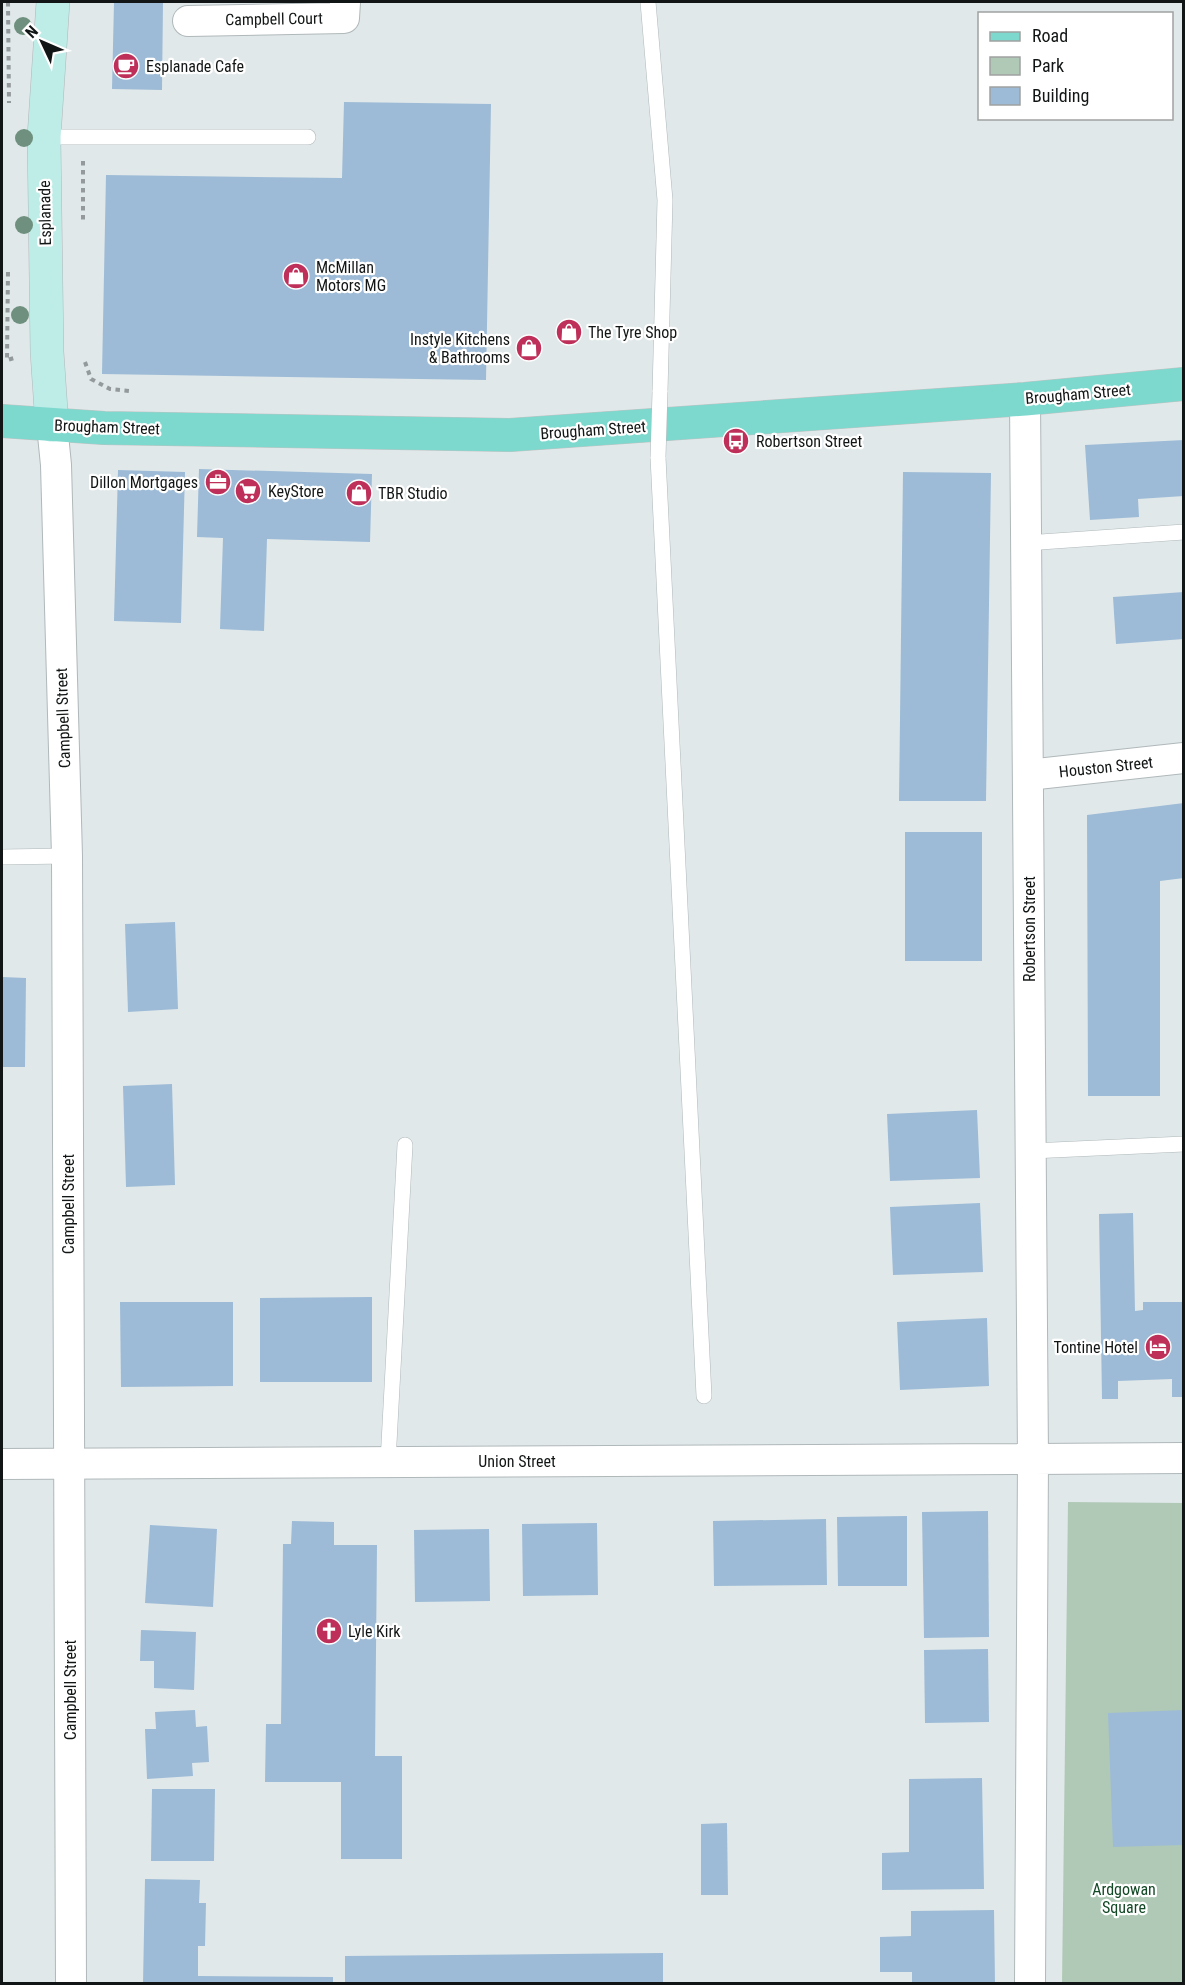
<svg xmlns="http://www.w3.org/2000/svg" width="1185" height="1985" font-family="'Roboto Condensed',sans-serif">
	<rect width="100%" height="100%" fill="#e0e8ea"/>
	<polygon fill="#b0c9b6" points="1068,1502 1183,1503 1183,1983 1062,1984"/>
	<g fill="#9dbbd6">
		<polygon points="114,2 163,2 162,90 112,89"/>
		<polygon points="344,102 491,104 486,380 102,374 106,175 342,178"/>
		<polygon points="1184,440 1184,496 1138,499 1139,517 1090,520 1085,445"/>
		<polygon points="199,469 372,474 370,542 267,539 264,631 220,629 223,538 197,537"/>
		<polygon points="118,470 185,472 181,623 114,621"/>
		<polygon points="903,472 991,473 986,801 899,801"/>
		<polygon points="1184,592 1184,639 1116,644 1113,597"/>
		<polygon points="1184,803 1184,878 1160,881 1160,1096 1088,1096 1087,815"/>
		<rect x="905" y="832" width="77" height="129"/>
		<polygon points="175,922 178,1009 128,1012 125,924"/>
		<polygon points="2,977 26,978 25,1067 2,1067"/>
		<polygon points="172,1084 175,1185 126,1187 123,1086"/>
		<polygon points="977,1110 980,1178 890,1181 887,1114"/>
		<polygon points="980,1203 983,1272 893,1275 890,1207"/>
		<polygon points="1133,1213 1135,1311 1143,1310 1143,1302 1184,1302 1184,1397 1172,1397 1172,1379 1118,1381 1118,1399 1102,1399 1099,1214"/>
		<polygon points="372,1297 372,1382 260,1382 260,1298"/>
		<polygon points="120,1302 233,1302 233,1386 121,1387"/>
		<polygon points="987,1318 989,1386 900,1390 897,1322"/>
		<polygon points="988,1511 989,1637 924,1638 922,1512"/>
		<polygon points="907,1516 907,1586 838,1586 837,1517"/>
		<polygon points="826,1519 827,1585 714,1586 713,1521"/>
		<polygon points="292,1521 334,1522 334,1545 377,1545 375,1756 402,1756 402,1859 341,1859 341,1782 265,1782 266,1724 281,1724 283,1544 291,1544"/>
		<polygon points="597,1523 598,1595 523,1596 522,1524"/>
		<polygon points="150,1525 217,1529 213,1607 145,1603"/>
		<polygon points="489,1529 490,1601 415,1602 414,1530"/>
		<polygon points="141,1630 196,1632 194,1690 154,1688 154,1661 140,1661"/>
		<polygon points="988,1649 989,1722 925,1723 924,1650"/>
		<polygon points="195,1710 196,1727 207,1726 209,1762 192,1763 193,1776 147,1779 145,1729 156,1729 155,1712"/>
		<polygon points="1184,1710 1184,1845 1113,1847 1108,1713"/>
		<polygon points="982,1778 984,1889 882,1890 882,1853 909,1852 909,1779"/>
		<polygon points="152,1789 215,1789 214,1861 151,1861"/>
		<polygon points="727,1823 728,1895 701,1895 701,1824"/>
		<polygon points="145,1879 200,1880 199,1903 206,1903 205,1946 198,1946 198,1976 333,1977 333,1984 143,1984"/>
		<polygon points="994,1910 995,1984 912,1984 912,1972 880,1972 880,1937 911,1936 911,1911"/>
		<polygon points="663,1953 663,1984 345,1984 345,1956"/>
	</g>
	<g fill="none" stroke-linecap="round" stroke-linejoin="round">
		<defs>
			<g id="lane">
				<polyline points="648,2 665,200 660,392"/>
				<polyline points="44,137 308,137"/>
				<polyline points="658,457 704,1396"/>
				<polyline points="1026,543 1184,532"/>
				<polyline points="2,857 67,856"/>
				<polyline points="1031,1151 1184,1144"/>
				<polyline points="388,1462 405,1145"/>
			</g>
			<g id="street">
				<polyline points="188,21 344,18 345,2"/>
				<polyline points="52,425 56,465 67,856 71,1984"/>
				<polyline points="1028,775 1184,758"/>
				<polyline points="2,1464 1033,1459 1025,399"/>
				<polyline points="1030,1984 1033,1459 1184,1458"/>
			</g>
			<polyline id="secondary" points="52,425 47,352 44,137 53,2"/>
			<polyline id="primary" points="2,421 104,428 510,435 1025,399 1184,384"/>
		</defs>
		<use href="#lane" stroke="#b0b8ba" stroke-width="16"/>
		<use href="#street" stroke="#b0b8ba" stroke-width="32"/>
		<use href="#secondary" stroke="#b0b8ba" stroke-width="34"/>
		<use href="#primary" stroke="#c1c2c2" stroke-width="34"/>
		<g stroke="#949a9b" stroke-width="4" stroke-dasharray="4.5 4.5" stroke-linecap="butt">
			<polyline points="8,2 9,103"/>
			<polyline points="83,161 83,220"/>
			<polyline points="8,272 7,360 14,358"/>
			<polyline points="85,362 91,379 110,389 129,391"/>
		</g>
		<use href="#lane" stroke="#fff" stroke-width="15"/>
		<use href="#street" stroke="#fff" stroke-width="30"/>
		<use href="#secondary" stroke="#beece7" stroke-width="33"/>
		<use href="#primary" stroke="#7dd9ce" stroke-width="33"/>
		<defs>
			<polyline id="lane-bridge" points="658,457 660,392"/>
		</defs>
		<use href="#lane-bridge" stroke="#b0b8ba" stroke-width="16" stroke-linecap="butt"/>
		<use href="#lane-bridge" stroke="#fff" stroke-width="15"/>
	</g>
	<g fill="#6f907e">
		<circle cx="23" cy="26" r="9"/>
		<circle cx="24" cy="138" r="9"/>
		<circle cx="24" cy="225" r="9"/>
		<circle cx="20" cy="315" r="9"/>
	</g>
	<defs>
		<symbol id="cafe-disc" viewBox="-11 -11 22 22"><circle r="9.5" fill="#be2f59" stroke="#fff"/><path d="M-5.5-4.5H6V0H3Q3 3.5 0 3.5H-2.5Q-5.5 3.5-5.5 0ZM3-3.2v2h1.7v-2ZM-6 4.5H4V6H-6Z" fill="#fff"/></symbol>
		<symbol id="shop-disc" viewBox="-11 -11 22 22"><circle r="9.5" fill="#be2f59" stroke="#fff"/><path d="M-5-2.5h2.3a2.7 3.5 0 0 1 5.4 0H5L5.5 6h-11ZM-1.5-2.5h3a1.5 2.3 0 0 0-3 0Z" fill="#fff"/></symbol>
		<symbol id="bus-disc" viewBox="-11 -11 22 22"><circle r="9.5" fill="#be2f59" stroke="#fff"/><path d="M-5-6H5V4H4V6H2V4H-2V6H-4V4H-5ZM-3.5-4V0h7V-4ZM-3.5 1.2v1.5H-2V1.2ZM2 1.2v1.5H3.5V1.2Z" fill="#fff"/></symbol>
		<symbol id="office-disc" viewBox="-11 -11 22 22"><circle r="9.5" fill="#be2f59" stroke="#fff"/><path d="M-6-3h4V-5.5h4V-3h4V5H-6ZM-1-4.5V-3h2v-1.5ZM-6 0V1H6V0Z" fill="#fff"/></symbol>
		<symbol id="supermarket-disc" viewBox="-11 -11 22 22"><circle r="9.5" fill="#be2f59" stroke="#fff"/><path d="M-6-5.5h2.5l.6 2H6L4.5 2H-2.5L-4.4-4H-6ZM-1.5 3.2a1.3 1.3 0 1 0 .1 0ZM3 3.2a1.3 1.3 0 1 0 .1 0Z" fill="#fff"/></symbol>
		<symbol id="hotel-disc" viewBox="-11 -11 22 22"><circle r="9.5" fill="#be2f59" stroke="#fff"/><path d="M-6-4.5h1.5V1H6V5H4.5V3h-9V5H-6ZM-4 0a1.8 1.8 0 1 1 3.6 0ZM.5 0V-2.5h3Q6-2.5 6 0Z" fill="#fff"/></symbol>
		<symbol id="church-disc" viewBox="-11 -11 22 22"><circle r="9.5" fill="#be2f59" stroke="#fff"/><path d="M-1.2-6h2.4v3.5h3.3v2.4h-3.3V6h-2.4V-.1h-3.3v-2.4h3.3Z" fill="#fff"/></symbol>
	</defs>
	<g fill-rule="evenodd">
		<use href="#cafe-disc" x="111" y="51" width="30" height="30"/>
		<use href="#shop-disc" x="281" y="261" width="30" height="30"/>
		<use href="#shop-disc" x="554" y="317" width="30" height="30"/>
		<use href="#shop-disc" x="514" y="333" width="30" height="30"/>
		<use href="#bus-disc" x="721" y="426" width="30" height="30"/>
		<use href="#office-disc" x="203" y="467" width="30" height="30"/>
		<use href="#supermarket-disc" x="233" y="476" width="30" height="30"/>
		<use href="#shop-disc" x="344" y="478" width="30" height="30"/>
		<use href="#hotel-disc" x="1143" y="1332" width="30" height="30"/>
		<use href="#church-disc" x="314" y="1616" width="30" height="30"/>
	</g>
	<g text-anchor="middle" dominant-baseline="central" stroke-width="4.5" stroke-linejoin="round" paint-order="stroke">
		<g font-size="16" fill="#121515" stroke="#fff">
			<text transform="translate(274 19) rotate(-1)">Campbell Court</text>
			<text transform="translate(45 213) rotate(-91)">Esplanade</text>
			<text transform="translate(1078 394) rotate(-5)">Brougham Street</text>
			<text transform="translate(107 427) rotate(2)">Brougham Street</text>
			<text transform="translate(593 430) rotate(-4)">Brougham Street</text>
			<text transform="translate(63 718) rotate(-92)">Campbell Street</text>
			<text transform="translate(1106 767) rotate(-6)">Houston Street</text>
			<text transform="translate(1029 929) rotate(-90)">Robertson Street</text>
			<text transform="translate(68 1204) rotate(-90)">Campbell Street</text>
			<text x="517" y="1461">Union Street</text>
			<text transform="translate(70 1690) rotate(-90)">Campbell Street</text>
		</g>
		<g font-size="16" fill="#121515" stroke="#fff" text-anchor="start">
			<text x="146" y="66">Esplanade Cafe</text>
			<text x="316" y="267">McMillan<tspan x="316" dy="18">Motors MG</tspan></text>
			<text x="588" y="332">The Tyre Shop</text>
			<text x="510" y="339" text-anchor="end">Instyle Kitchens<tspan x="510" dy="18">&amp; Bathrooms</tspan></text>
			<text x="756" y="441">Robertson Street</text>
			<text x="198" y="482" text-anchor="end">Dillon Mortgages</text>
			<text x="268" y="491">KeyStore</text>
			<text x="378" y="493">TBR Studio</text>
			<text x="1138" y="1347" text-anchor="end">Tontine Hotel</text>
			<text x="348" y="1631">Lyle Kirk</text>
		</g>
		<g font-size="16" fill="#134826" stroke="#fff">
			<text x="1124" y="1889">Ardgowan<tspan x="1124" dy="18">Square</tspan></text>
		</g>
	</g>
	<rect width="1185" height="1985" fill="none" stroke="#121515" stroke-width="6"/>
	<rect x="978" y="12" width="195" height="108" fill="#ffffff" stroke="#a0a1a1" stroke-width="1.5"/>
	<rect x="990" y="32" width="30" height="9" fill="#7dd9ce" stroke="#a0a1a1" stroke-width="1.5"/>
	<text x="1032" y="42" font-size="18" fill="#121515">Road</text>
	<rect x="990" y="57" width="30" height="18" fill="#b0c9b6" stroke="#a0a1a1" stroke-width="1.5"/>
	<text x="1032" y="72" font-size="18" fill="#121515">Park</text>
	<rect x="990" y="87" width="30" height="18" fill="#9dbbd6" stroke="#a0a1a1" stroke-width="1.5"/>
	<text x="1032" y="102" font-size="18" fill="#121515">Building</text>
	<g transform="translate(42 42) rotate(314)" stroke="#ffffff" stroke-width="4.5" paint-order="stroke">
	<path d="M0-4.5L10 22L0 15L-10 22Z" fill="#121515"/>
	<text y="-9" font-size="16" font-weight="bold" text-anchor="middle" fill="#121515">N</text>
	</g>
</svg>
